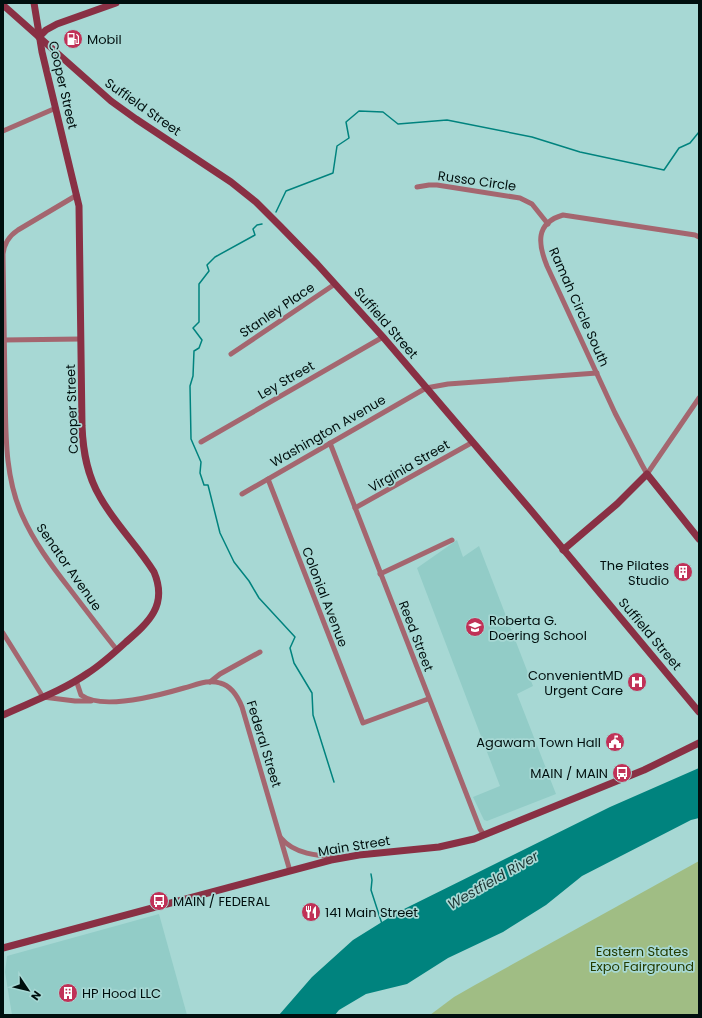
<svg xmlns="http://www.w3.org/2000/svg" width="702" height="1018" font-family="Poppins,sans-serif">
	<rect width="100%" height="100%" fill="#a7d8d4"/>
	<g fill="#92ccc7">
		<polygon points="457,540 463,557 479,546 533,686 517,694 556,794 487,821 484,820 483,818 473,797 500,786 417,568"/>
		<polygon points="159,914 187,1015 12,1015 5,972 7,956"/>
	</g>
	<polygon fill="#a0bd84" points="699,861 699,1015 430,1015 454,997 475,985"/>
	<polygon fill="#00837e" points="699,768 699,818 691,820 582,876 546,905 503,932 448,958 407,984 366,994 339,1010 335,1015 279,1015 312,977 353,940 398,912 610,807"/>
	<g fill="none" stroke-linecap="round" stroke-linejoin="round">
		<g stroke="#00837e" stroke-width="1.5">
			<polyline points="276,212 286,191 333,173 337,146 349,138 346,122 359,111 383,112 398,124 447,120 532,137 580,152 664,170 679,148 690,143 699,132"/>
			<polyline points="262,224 257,225 253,229 255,235 215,257 207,265 209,271 199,284 199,322 193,328 202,340 199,348 194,351 193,376 190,386 191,439 201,462 200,473 204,485 208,485 220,533 234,562 249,581 259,598 295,637 290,648 294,663 312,693 313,715 334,782"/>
			<polyline points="371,874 372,880 371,890 382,924"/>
		</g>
		<g stroke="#a4666f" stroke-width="5">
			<polyline points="3,131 56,108"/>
			<polyline points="417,187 429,185 437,185 520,198 532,204 548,224"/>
			<path d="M77,195l-59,35c-9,6 -14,14 -15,24 1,44 1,89 2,133 1,43 -1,88 17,128 12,27 29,50 47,73 16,21 32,42 48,62"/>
			<path d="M699,237l-4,-2 -132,-20c-28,8 -25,29 -16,51l68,147 26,50 6,11 52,-76"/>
			<polyline points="3,340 81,339"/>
			<polyline points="231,354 335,284"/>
			<polyline points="201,442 383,337"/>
			<polyline points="330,443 480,829 484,835"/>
			<polyline points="268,479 363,723 428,699"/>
			<polyline points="242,494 426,388 448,384 597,373"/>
			<polyline points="355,508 473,442"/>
			<polyline points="380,574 452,540"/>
			<polyline points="3,633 43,697 75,701 91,701"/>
			<path d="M76,680l5,15c21,16 79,0 103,-7 12,-3 24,-9 36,-5 12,3 18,14 22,24l48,164"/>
			<polyline points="210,682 220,674 260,652"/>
			<path d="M281,838c13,16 37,18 57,19"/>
		</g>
		<g stroke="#893044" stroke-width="7">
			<polyline points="3,5 111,101 136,119 231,182 256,202 281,227 317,264 383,337 529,508 699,712"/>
			<polyline points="39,37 46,30 57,24 116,3"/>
			<polyline points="563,550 617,504 647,474 699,539"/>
			<path d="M3,715c28,-13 59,-24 85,-42 14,-9 26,-20 38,-31 23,-20 42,-37 28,-70 -16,-26 -39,-48 -54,-75 -13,-22 -17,-45 -18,-71l-3,-220 -37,-154 -8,-49"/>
			<polyline points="3,948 331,860 359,855 439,847 474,839 644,770 699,743"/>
		</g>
	</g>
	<defs>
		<symbol id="fuel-disc" viewBox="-11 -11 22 22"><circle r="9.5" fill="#c03157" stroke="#a7d8d4"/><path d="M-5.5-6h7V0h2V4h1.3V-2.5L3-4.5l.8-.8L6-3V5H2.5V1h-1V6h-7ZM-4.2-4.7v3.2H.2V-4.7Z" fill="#fff"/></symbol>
		<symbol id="building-disc" viewBox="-11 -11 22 22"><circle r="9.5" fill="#c03157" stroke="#a7d8d4"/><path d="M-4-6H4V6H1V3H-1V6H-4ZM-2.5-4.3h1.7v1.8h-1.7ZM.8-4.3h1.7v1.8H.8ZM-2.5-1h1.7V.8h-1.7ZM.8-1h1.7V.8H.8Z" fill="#fff"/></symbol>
		<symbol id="school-disc" viewBox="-11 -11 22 22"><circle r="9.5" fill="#c03157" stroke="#a7d8d4"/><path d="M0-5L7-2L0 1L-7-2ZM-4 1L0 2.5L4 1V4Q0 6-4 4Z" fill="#fff"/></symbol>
		<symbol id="hospital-disc" viewBox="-11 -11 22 22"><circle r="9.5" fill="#c03157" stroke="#a7d8d4"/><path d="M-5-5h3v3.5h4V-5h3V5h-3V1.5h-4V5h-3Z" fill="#fff"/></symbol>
		<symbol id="civic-disc" viewBox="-11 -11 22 22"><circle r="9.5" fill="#c03157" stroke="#a7d8d4"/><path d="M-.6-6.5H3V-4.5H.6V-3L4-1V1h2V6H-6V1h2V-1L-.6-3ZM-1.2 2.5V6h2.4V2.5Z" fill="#fff"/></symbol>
		<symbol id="bus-disc" viewBox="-11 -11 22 22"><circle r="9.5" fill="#c03157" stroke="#a7d8d4"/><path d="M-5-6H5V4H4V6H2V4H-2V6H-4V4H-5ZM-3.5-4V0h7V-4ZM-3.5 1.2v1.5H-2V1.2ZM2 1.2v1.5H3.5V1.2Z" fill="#fff"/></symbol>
		<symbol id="restaurant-disc" viewBox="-11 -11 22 22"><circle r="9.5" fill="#c03157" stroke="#a7d8d4"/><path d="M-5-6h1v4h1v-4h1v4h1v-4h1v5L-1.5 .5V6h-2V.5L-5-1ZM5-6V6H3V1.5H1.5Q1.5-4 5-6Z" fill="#fff"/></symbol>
	</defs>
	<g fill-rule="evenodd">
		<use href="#fuel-disc" x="62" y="28" width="22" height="22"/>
		<use href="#building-disc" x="672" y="561" width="22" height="22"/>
		<use href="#school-disc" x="464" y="616" width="22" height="22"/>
		<use href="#hospital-disc" x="626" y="671" width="22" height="22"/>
		<use href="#civic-disc" x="604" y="731" width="22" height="22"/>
		<use href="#bus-disc" x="611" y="762" width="22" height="22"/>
		<use href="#bus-disc" x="148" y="890" width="22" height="22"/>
		<use href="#restaurant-disc" x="300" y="901" width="22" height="22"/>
		<use href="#building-disc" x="57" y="982" width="22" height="22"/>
	</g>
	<g text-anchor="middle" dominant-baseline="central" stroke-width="3.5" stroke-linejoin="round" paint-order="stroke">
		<g font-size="13" fill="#000f0e" stroke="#a7d8d4" text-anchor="start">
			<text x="87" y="39">Mobil</text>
			<text x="669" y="565" text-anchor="end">The Pilates<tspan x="669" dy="15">Studio</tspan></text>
			<text x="489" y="620">Roberta G.<tspan x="489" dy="15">Doering School</tspan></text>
			<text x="623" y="675" text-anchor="end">ConvenientMD<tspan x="623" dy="15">Urgent Care</tspan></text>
			<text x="601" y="742" text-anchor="end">Agawam Town Hall</text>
			<text x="608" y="773" text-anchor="end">MAIN / MAIN</text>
			<text x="173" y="901">MAIN / FEDERAL</text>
			<text x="325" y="912">141 Main Street</text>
			<text x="82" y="993">HP Hood LLC</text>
		</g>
		<g font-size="13" fill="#000f0e" stroke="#a7d8d4">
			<text transform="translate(63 85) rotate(77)">Cooper Street</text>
			<text transform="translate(143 107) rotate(35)">Suffield Street</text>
			<text transform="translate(477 181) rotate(8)">Russo Circle</text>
			<text transform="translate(579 307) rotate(66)">Ramah Circle South</text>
			<text transform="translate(277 310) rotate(-34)">Stanley Place</text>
			<text transform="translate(386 323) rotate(49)">Suffield Street</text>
			<text transform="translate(286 380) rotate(-30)">Ley Street</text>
			<text transform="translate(72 409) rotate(-92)">Cooper Street</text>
			<text transform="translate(328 431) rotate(-30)">Washington Avenue</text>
			<text transform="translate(409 466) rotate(-30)">Virginia Street</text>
			<text transform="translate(69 567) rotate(55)">Senator Avenue</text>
			<text transform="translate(325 597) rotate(69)">Colonial Avenue</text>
			<text transform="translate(650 634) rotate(50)">Suffield Street</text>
			<text transform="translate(416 636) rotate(69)">Reed Street</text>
			<text transform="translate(264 744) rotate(73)">Federal Street</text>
			<text transform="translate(354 846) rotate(-9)">Main Street</text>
		</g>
		<g font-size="13" fill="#233b00" stroke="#a7d8d4">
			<text x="642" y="951">Eastern States<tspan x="642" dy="15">Expo Fairground</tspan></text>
		</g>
		<g font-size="14" font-style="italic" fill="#1f3735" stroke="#a7d8d4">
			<text transform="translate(493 880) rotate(-30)">Westfield River</text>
		</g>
	</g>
	<rect width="702" height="1018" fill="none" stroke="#000f0e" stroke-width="8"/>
	<g transform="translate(28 990) rotate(125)" stroke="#a7d8d4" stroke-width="3" paint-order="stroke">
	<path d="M0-3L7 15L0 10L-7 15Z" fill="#000f0e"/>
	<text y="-6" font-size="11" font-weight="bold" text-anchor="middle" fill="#000f0e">N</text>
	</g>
</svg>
